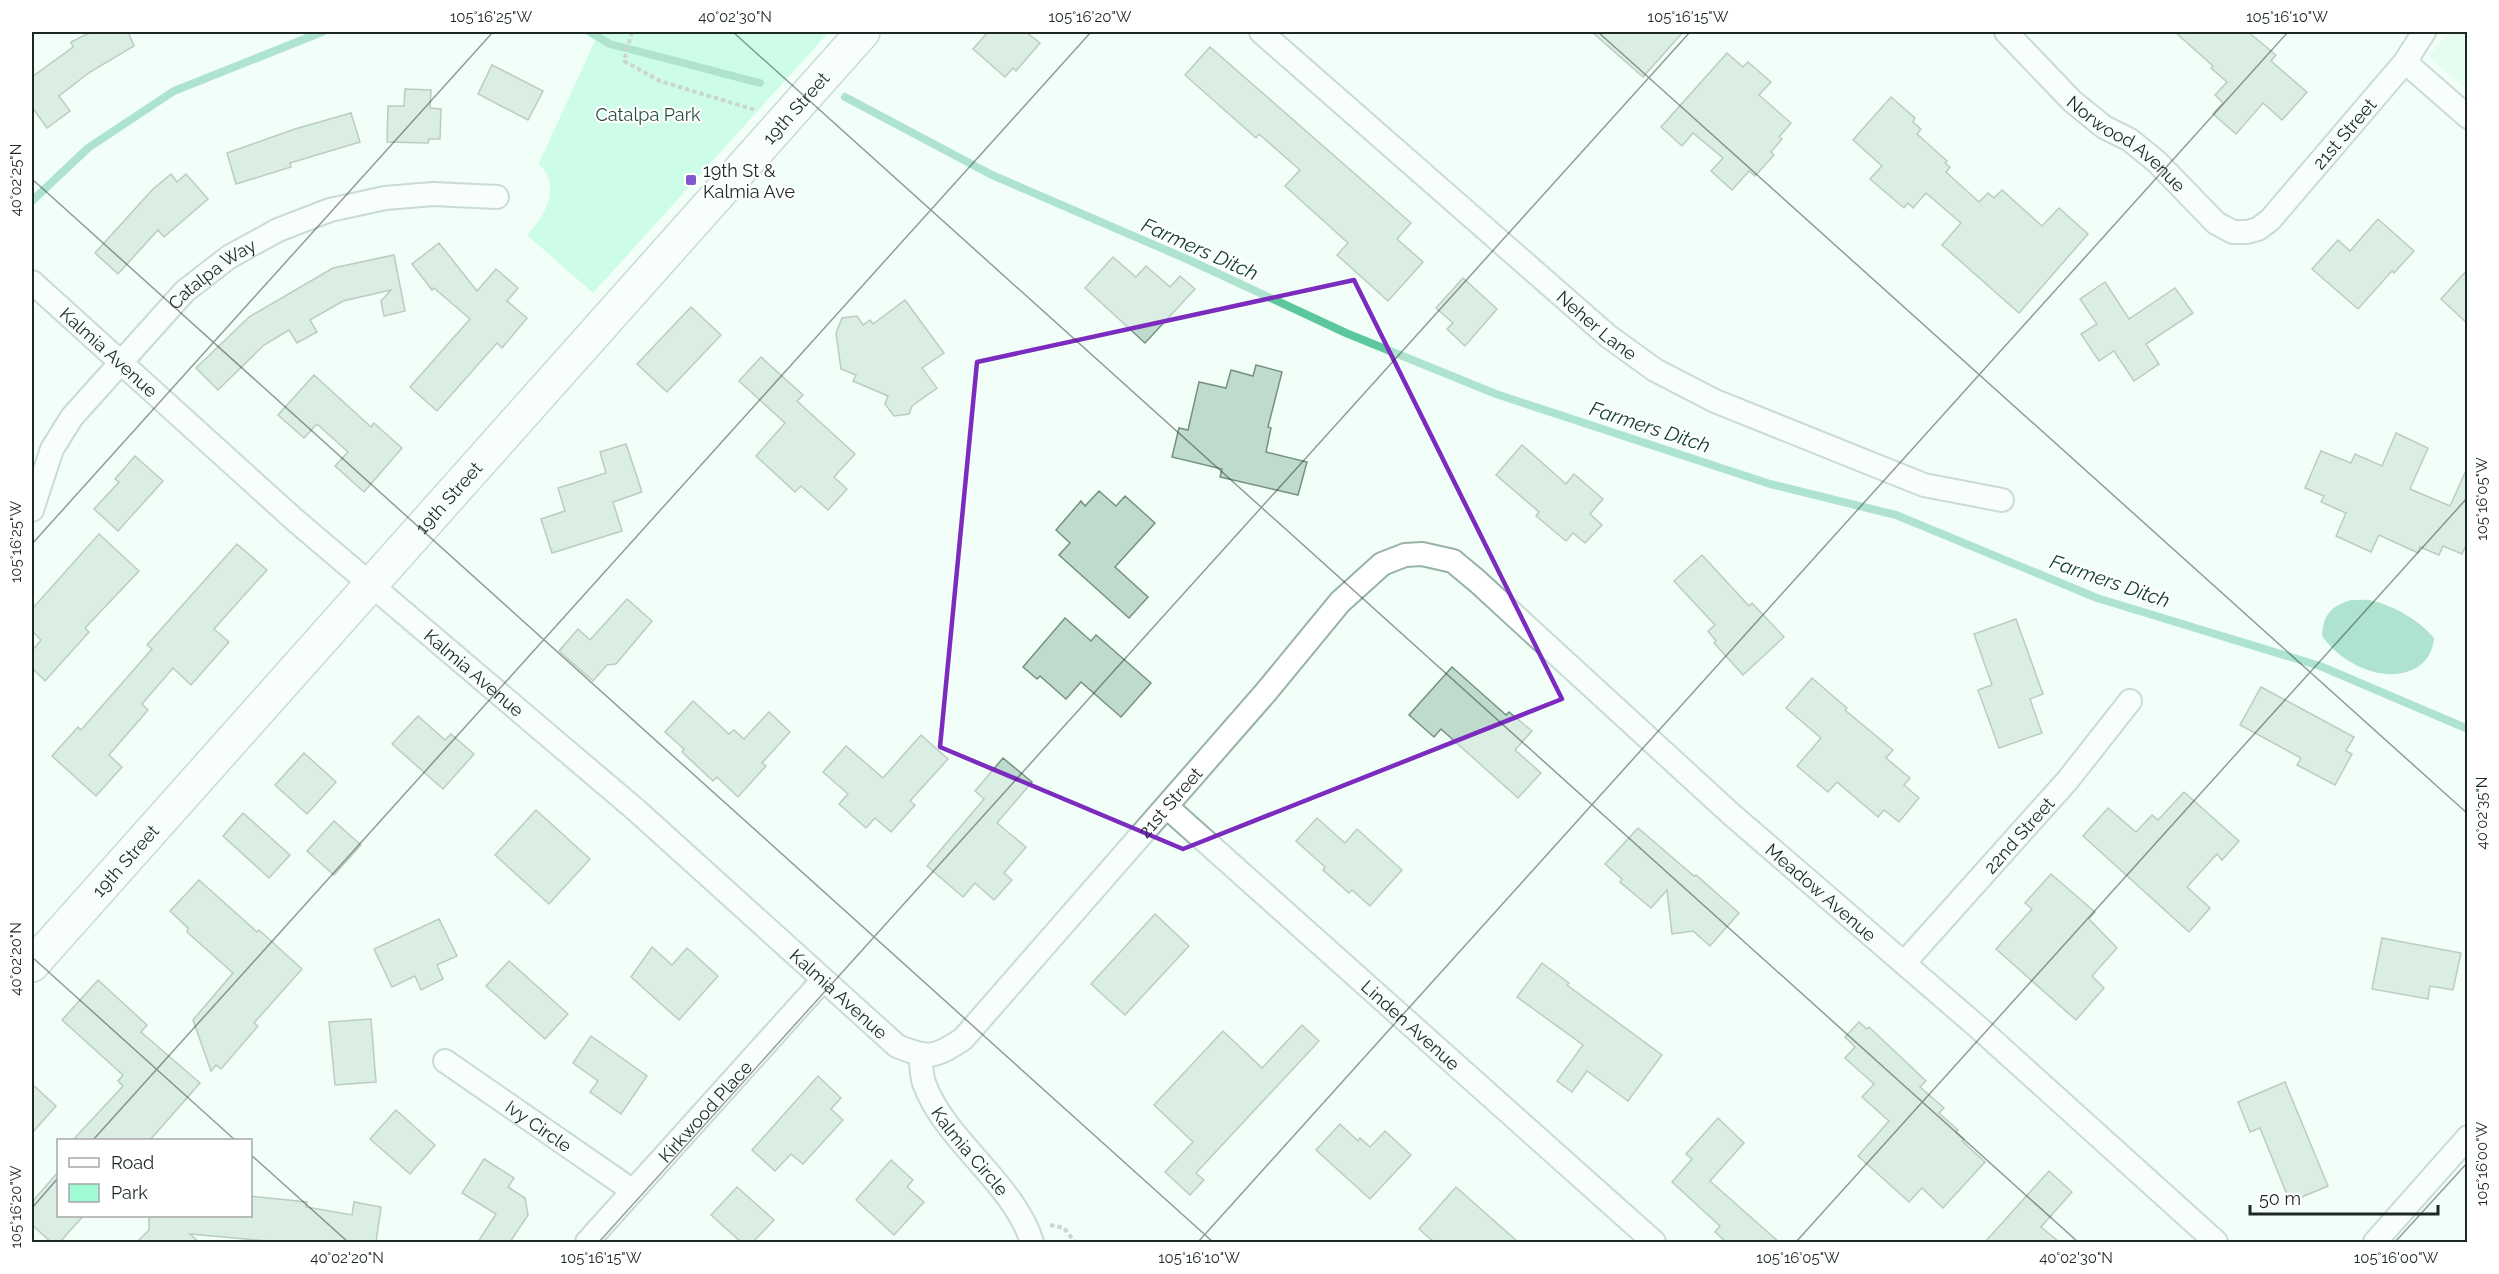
<svg xmlns="http://www.w3.org/2000/svg" width="2499" height="1274" font-family="Raleway,sans-serif">
	<rect width="100%" height="100%" fill="#f2fef8"/>
	<polygon fill="#d4fbe9" points="2449,32 2467,32 2467,90 2429,56"/>
	<path fill="#a0fbd5" d="M599,32h230l-236,261 -66,-58c13,-14 27,-34 22,-55 -1,-6 -7,-12 -10,-17z"/>
	<path fill="#5cc69e" d="M2351,600c7,0 16,-1 23,1 22,6 46,20 60,37 -1,11 -5,21 -15,28 -31,21 -78,-2 -97,-30 1,-21 9,-30 29,-36z"/>
	<g fill="none" stroke-linecap="round" stroke-linejoin="round">
		<g stroke="#5cc69e" stroke-width="8">
			<polyline points="590,32 610,44 760,83"/>
			<polyline points="845,97 992,175 1189,260 1346,333 1496,394 1770,484 1896,515 2097,598 2320,666 2468,729"/>
			<polyline points="32,201 88,148 174,91 322,32"/>
		</g>
	</g>
	<g fill="#bedbcd" stroke="#769285" stroke-width="1.5">
		<polygon points="91,32 128,32 134,46 90,72 59,96 70,111 47,128 32,107 32,77 73,47 71,42"/>
		<polygon points="988,32 1026,32 1040,43 1016,71 1013,68 1005,77 973,49"/>
		<polygon points="1592,32 1683,32 1643,77"/>
		<polygon points="2175,32 2248,32 2276,55 2271,61 2307,92 2282,120 2263,103 2236,134 2213,114 2223,103 2215,95 2227,82 2211,68 2213,66"/>
		<polygon points="1210,47 1411,223 1397,239 1423,262 1388,301 1337,255 1348,243 1285,186 1300,170 1259,134 1256,138 1185,75"/>
		<polygon points="1727,53 1743,67 1748,62 1771,82 1759,95 1791,123 1779,137 1782,139 1771,152 1774,155 1755,176 1749,171 1732,190 1711,171 1723,158 1693,133 1682,146 1661,127"/>
		<polygon points="492,65 543,91 528,120 478,94"/>
		<polygon points="405,89 431,90 430,108 441,109 440,139 429,139 428,143 387,142 388,106 404,106"/>
		<polygon points="1891,97 1915,118 1913,122 1921,129 1917,134 1947,161 1945,163 1950,167 1946,172 1979,202 1988,193 1994,198 2002,190 2042,226 2059,208 2088,234 2019,313 1942,245 1961,223 1926,193 1913,208 1908,203 1904,208 1870,179 1882,166 1853,140"/>
		<polygon points="351,113 360,142 290,163 291,167 236,184 227,153 295,129"/>
		<polygon points="171,174 177,182 186,174 208,199 164,237 158,230 118,274 95,253 153,189"/>
		<polygon points="2378,219 2414,251 2394,273 2392,271 2358,309 2312,269 2338,240 2350,251"/>
		<polygon points="439,243 477,291 496,269 518,288 507,301 527,318 502,348 497,343 437,411 410,387 470,319 434,288 432,290 412,264"/>
		<polygon points="394,255 405,311 384,316 381,301 391,290 343,301 310,320 317,332 297,343 289,330 264,345 218,390 196,368 249,317 333,268"/>
		<polygon points="1113,257 1136,277 1146,266 1170,287 1180,276 1195,289 1145,343 1085,288"/>
		<polygon points="2468,269 2468,324 2441,299"/>
		<polygon points="1463,278 1497,309 1465,346 1447,329 1453,323 1436,308"/>
		<polygon points="2105,282 2129,319 2175,288 2193,313 2146,344 2159,364 2134,381 2114,351 2099,361 2081,334 2097,324 2080,299"/>
		<polygon points="905,300 944,353 922,368 937,388 912,406 909,414 894,416 885,404 888,396 853,381 856,375 841,369 836,333 842,318 857,316 863,325 870,320 873,324"/>
		<polygon points="691,307 721,335 667,392 637,364"/>
		<polygon points="761,357 803,395 797,401 855,454 834,477 847,489 828,510 801,486 795,492 756,456 785,423 739,381"/>
		<polygon points="1256,365 1282,372 1268,427 1271,428 1266,452 1307,462 1298,495 1220,477 1222,469 1172,457 1179,428 1188,430 1199,382 1226,388 1231,370 1253,376"/>
		<polygon points="314,375 371,427 374,423 402,448 364,492 335,466 348,452 317,424 304,438 278,415"/>
		<polygon points="2396,433 2428,448 2410,489 2450,506 2468,466 2468,541 2462,554 2443,546 2439,555 2420,547 2418,553 2379,535 2371,552 2336,536 2346,513 2321,502 2324,496 2305,488 2321,451 2351,463 2355,454 2382,466"/>
		<polygon points="626,444 642,492 613,502 622,531 552,553 541,519 565,511 558,488 606,473 600,452"/>
		<polygon points="1522,445 1566,484 1574,474 1603,499 1590,514 1602,525 1585,543 1573,533 1566,541 1536,516 1539,512 1496,475"/>
		<polygon points="135,456 163,481 118,531 94,509 119,482 115,479"/>
		<polygon points="1099,491 1116,506 1125,496 1155,523 1115,567 1148,597 1129,618 1059,555 1070,543 1056,530 1081,501 1085,506"/>
		<polygon points="99,534 139,571 85,628 89,632 45,681 32,668 32,651 41,640 32,631 32,609"/>
		<polygon points="237,544 267,570 214,629 229,642 191,685 173,668 142,704 148,710 109,755 122,767 96,796 52,756 78,727 81,730 152,649 147,645"/>
		<polygon points="1702,555 1749,606 1752,603 1784,637 1743,675 1714,643 1716,641 1708,631 1715,625 1674,581"/>
		<polygon points="627,599 652,621 616,664 607,665 593,681 559,651 578,629 590,640"/>
		<polygon points="1065,618 1091,641 1096,635 1151,683 1121,717 1081,682 1066,699 1040,676 1037,679 1023,667"/>
		<polygon points="2016,619 2043,694 2030,699 2042,733 1999,748 1978,690 1992,685 1974,634"/>
		<polygon points="1452,667 1506,715 1509,712 1532,731 1515,750 1541,773 1518,798 1441,729 1434,737 1409,715"/>
		<polygon points="1812,678 1847,708 1845,710 1893,750 1886,758 1910,778 1904,785 1919,798 1899,822 1884,810 1878,817 1837,782 1828,792 1797,766 1821,738 1786,708"/>
		<polygon points="2261,687 2354,737 2346,751 2352,754 2335,785 2297,765 2301,758 2240,725"/>
		<polygon points="693,701 729,734 734,730 744,739 769,712 790,732 762,763 766,766 738,797 717,777 713,781 682,752 684,749 665,732"/>
		<polygon points="418,716 445,740 451,734 474,754 443,789 392,744"/>
		<polygon points="921,735 948,759 910,801 915,805 891,832 875,818 866,828 839,804 848,794 823,772 846,746 883,778"/>
		<polygon points="304,753 336,782 307,814 275,785"/>
		<polygon points="1003,758 1032,782 997,823 1026,847 1004,873 1012,880 994,900 975,883 963,897 927,866 984,799 975,791"/>
		<polygon points="2184,792 2239,841 2222,860 2217,854 2187,887 2210,908 2189,932 2083,836 2108,808 2136,832 2152,815 2158,820"/>
		<polygon points="536,810 590,859 549,904 495,855"/>
		<polygon points="243,813 290,855 269,878 223,836"/>
		<polygon points="1317,818 1345,843 1357,829 1402,870 1370,906 1352,890 1349,893 1323,870 1325,867 1296,841"/>
		<polygon points="334,821 361,845 334,875 307,851"/>
		<polygon points="1638,828 1694,876 1696,875 1739,913 1710,946 1693,931 1672,934 1667,890 1651,908 1620,882 1622,879 1605,864"/>
		<polygon points="2051,874 2095,912 2089,919 2117,948 2092,976 2104,988 2076,1020 1996,949 2032,909 2025,903"/>
		<polygon points="199,880 257,932 259,930 302,969 254,1023 258,1026 221,1069 216,1065 211,1071 193,1020 233,973 187,932 188,928 170,911"/>
		<polygon points="1155,914 1189,946 1125,1015 1091,984"/>
		<polygon points="439,919 457,956 437,965 443,979 421,990 415,976 392,987 374,949"/>
		<polygon points="2382,938 2461,953 2453,990 2430,986 2428,999 2372,989"/>
		<polygon points="652,947 672,965 687,948 718,976 679,1020 631,977"/>
		<polygon points="509,961 568,1014 545,1039 486,986"/>
		<polygon points="1542,963 1569,983 1567,985 1662,1055 1628,1101 1587,1071 1572,1092 1557,1081 1583,1045 1517,997"/>
		<polygon points="98,980 147,1025 141,1032 200,1083 150,1140 73,1140 123,1086 118,1081 123,1075 62,1020"/>
		<polygon points="371,1019 376,1082 335,1085 329,1022"/>
		<polygon points="1859,1022 1867,1029 1869,1027 1926,1081 1920,1087 1944,1108 1939,1113 1958,1130 1956,1132 1964,1139 1962,1141 1985,1162 1943,1208 1922,1188 1909,1202 1858,1156 1889,1121 1862,1097 1874,1084 1845,1058 1855,1047 1845,1037"/>
		<polygon points="1302,1025 1319,1041 1196,1173 1204,1180 1190,1195 1165,1172 1193,1142 1154,1105 1223,1031 1262,1068"/>
		<polygon points="591,1036 647,1076 621,1114 590,1092 598,1081 573,1063"/>
		<polygon points="818,1076 841,1098 831,1109 843,1120 803,1164 791,1154 775,1171 752,1150"/>
		<polygon points="2285,1082 2328,1186 2290,1202 2260,1128 2250,1132 2238,1102"/>
		<polygon points="32,1084 56,1106 32,1133"/>
		<polygon points="396,1110 435,1145 410,1174 370,1139"/>
		<polygon points="1718,1118 1744,1143 1710,1181 1779,1242 1726,1242 1715,1232 1720,1226 1672,1182 1692,1159 1686,1154"/>
		<polygon points="1340,1124 1358,1141 1360,1138 1370,1147 1385,1131 1411,1155 1370,1199 1316,1150"/>
		<polygon points="484,1159 514,1178 508,1187 525,1198 528,1215 510,1242 478,1242 496,1214 462,1193"/>
		<polygon points="891,1160 913,1180 907,1187 924,1202 894,1235 856,1200"/>
		<polygon points="2049,1171 2072,1192 2041,1227 2059,1242 1985,1242"/>
		<polygon points="58,1172 58,1215 84,1215 60,1242 51,1242 32,1225 32,1202"/>
		<polygon points="737,1187 774,1220 753,1242 741,1242 711,1215"/>
		<polygon points="1456,1187 1518,1242 1434,1242 1419,1229"/>
		<polygon points="250,1196 307,1202 306,1207 352,1215 354,1202 381,1207 376,1242 279,1242 190,1234 199,1242 137,1242 149,1230 149,1215 250,1215"/>
	</g>
	<g fill="none" stroke-linecap="round" stroke-linejoin="round">
		<defs>
			<g id="street">
				<path id="s1" d="M1261,32l347,304 47,34 60,31 209,84 78,15"/>
				<path id="s2" d="M2006,32l66,69 32,26 26,13 27,22 59,61 17,9h14l11,-3 12,-9 135,-158 19,-30"/>
				<polyline points="2405,62 2468,117"/>
				<path id="s3" d="M32,282l264,239 340,289 261,236c32,13 37,12 66,-7l303,-347 74,-90 42,-38 23,-9 17,-1 31,7 24,20 254,233 248,214 237,214"/>
				<path id="s4" d="M32,510l20,-61 20,-32 113,-126 44,-34 49,-27 52,-20 55,-12 48,-4 64,3"/>
				<path id="s5" d="M1167,807l487,435"/>
				<path id="s6" d="M1904,963l163,-182 63,-80"/>
				<path id="s7" d="M921,1055c0,9 0,19 3,28 21,58 89,99 108,159"/>
				<path id="s8" d="M445,1061l188,130"/>
				<path id="s9" d="M587,1242l236,-262"/>
				<polyline points="2375,1242 2468,1137"/>
			</g>
			<g id="secondary">
				<path id="s10" d="M32,965l831,-933"/>
			</g>
		</defs>
		<use href="#street" stroke="#97b3a6" stroke-width="26"/>
		<use href="#secondary" stroke="#97b3a6" stroke-width="36"/>
		<g stroke="#9ca7a2" stroke-width="4" stroke-dasharray="4.5 3" stroke-linecap="butt">
			<polyline points="632,32 624,61 660,81 755,110"/>
			<polyline points="1050,1225 1064,1228 1075,1242"/>
		</g>
		<use href="#street" stroke="#fff" stroke-width="22"/>
		<use href="#secondary" stroke="#fff" stroke-width="33"/>
	</g>
	<path d="M0 0H2499V1274H0ZM1354,280l208,419 -379,150 -243,-102 37,-385z" fill="#f2fef8" fill-opacity=".55" fill-rule="evenodd"/>
	<path fill="none" stroke="#7b2cbf" stroke-width="4.5" stroke-linejoin="round" d="M1354,280l208,419 -379,150 -243,-102 37,-385z"/>
	<path fill="none" stroke="#1d2823" stroke-width="1.5" stroke-opacity="0.45" d="M733,32l1345,1210M1598,32l870,782M2463,32l5,4M32,179l1181,1063M32,544l461,-512M32,957l203,183M93,1140l998,-1108M250,1154l98,88M32,1208l26,-30M599,1242l1091,-1210M1198,1242l1090,-1210M1796,1242l672,-745M2395,1242l73,-80"/>
	<rect fill="#8158d1" stroke="#fff" stroke-width="2" x="685" y="174" width="12" height="12" rx="3"/>
	<g text-anchor="middle" dominant-baseline="central" stroke-width="4.5" stroke-linejoin="round" paint-order="stroke">
		<g font-size="18" fill="#1d2823" stroke="#fff">
			<text stroke="none"><textPath href="#s10" startOffset="1148">19th Street</textPath></text>
			<text stroke="none"><textPath href="#s2" startOffset="459">21st Street</textPath></text>
			<text stroke="none"><textPath href="#s2" startOffset="165">Norwood Avenue</textPath></text>
			<text stroke="none"><textPath href="#s4" startOffset="303">Catalpa Way</textPath></text>
			<text stroke="none"><textPath href="#s1" startOffset="446">Neher Lane</textPath></text>
			<text stroke="none"><textPath href="#s3" startOffset="104">Kalmia Avenue</textPath></text>
			<text stroke="none"><textPath href="#s10" startOffset="626">19th Street</textPath></text>
			<text stroke="none"><textPath href="#s3" startOffset="590">Kalmia Avenue</textPath></text>
			<text stroke="none"><textPath href="#s3" startOffset="1540">21st Street</textPath></text>
			<text stroke="none"><textPath href="#s6" startOffset="172">22nd Street</textPath></text>
			<text stroke="none"><textPath href="#s10" startOffset="140">19th Street</textPath></text>
			<text stroke="none"><textPath href="#s3" startOffset="2428">Meadow Avenue</textPath></text>
			<text stroke="none"><textPath href="#s3" startOffset="1076">Kalmia Avenue</textPath></text>
			<text stroke="none"><textPath href="#s5" startOffset="327">Linden Avenue</textPath></text>
			<text stroke="none"><textPath href="#s9" startOffset="176">Kirkwood Place</textPath></text>
			<text stroke="none"><textPath href="#s8" startOffset="114">Ivy Circle</textPath></text>
			<text stroke="none"><textPath href="#s7" startOffset="111">Kalmia Circle</textPath></text>
		</g>
		<g font-size="18" fill="#23503e" stroke="#fff">
			<text x="648" y="114">Catalpa Park</text>
		</g>
		<g font-size="18" fill="#1d2823" stroke="#fff" text-anchor="start">
			<text x="703" y="170">19th St &amp;<tspan x="703" dy="21">Kalmia Ave</tspan></text>
		</g>
		<g font-size="20" font-style="italic" fill="#0f3e2e" stroke="#fff">
			<text transform="translate(1200 249) rotate(24)">Farmers Ditch</text>
			<text transform="translate(1650 427) rotate(18)">Farmers Ditch</text>
			<text transform="translate(2110 581) rotate(19)">Farmers Ditch</text>
		</g>
	</g>
	<rect width="2499" height="1274" fill="none" stroke="#ffffff" stroke-width="66"/>
	<rect x="57" y="1139" width="195" height="78" fill="#ffffff" stroke="#a5a9a7" stroke-width="1.5"/>
	<rect x="69" y="1158" width="30" height="9" fill="#ffffff" stroke="#a5a9a7" stroke-width="1.5"/>
	<text x="111" y="1169" font-size="18" fill="#1d2823">Road</text>
	<rect x="69" y="1184" width="30" height="18" fill="#a0fbd5" stroke="#a5a9a7" stroke-width="1.5"/>
	<text x="111" y="1199" font-size="18" fill="#1d2823">Park</text>
	<path d="M2250 1205v9h188v-9" fill="none" stroke="#1d2823" stroke-width="3"/>
	<text x="2259" y="1205" font-size="18" fill="#1d2823" stroke="#ffffff" stroke-width="4.5" paint-order="stroke">50 m</text>
	<rect x="33" y="33" width="2433" height="1208" fill="none" stroke="#1d2823" stroke-width="2"/>
	<g font-size="15" text-anchor="middle" fill="#1d2823">
		<text x="491" y="22">105°16'25"W</text>
		<text x="735" y="22">40°02'30"N</text>
		<text x="1090" y="22">105°16'20"W</text>
		<text x="1688" y="22">105°16'15"W</text>
		<text x="2287" y="22">105°16'10"W</text>
		<text transform="translate(16 180) rotate(-90)" y="5">40°02'25"N</text>
		<text transform="translate(2482 499) rotate(-90)" y="5">105°16'05"W</text>
		<text transform="translate(16 542) rotate(-90)" y="5">105°16'25"W</text>
		<text transform="translate(2482 813) rotate(-90)" y="5">40°02'35"N</text>
		<text transform="translate(16 959) rotate(-90)" y="5">40°02'20"N</text>
		<text transform="translate(2482 1164) rotate(-90)" y="5">105°16'00"W</text>
		<text transform="translate(16 1207) rotate(-90)" y="5">105°16'20"W</text>
		<text x="347" y="1263">40°02'20"N</text>
		<text x="601" y="1263">105°16'15"W</text>
		<text x="1199" y="1263">105°16'10"W</text>
		<text x="1798" y="1263">105°16'05"W</text>
		<text x="2076" y="1263">40°02'30"N</text>
		<text x="2396" y="1263">105°16'00"W</text>
	</g>
</svg>
